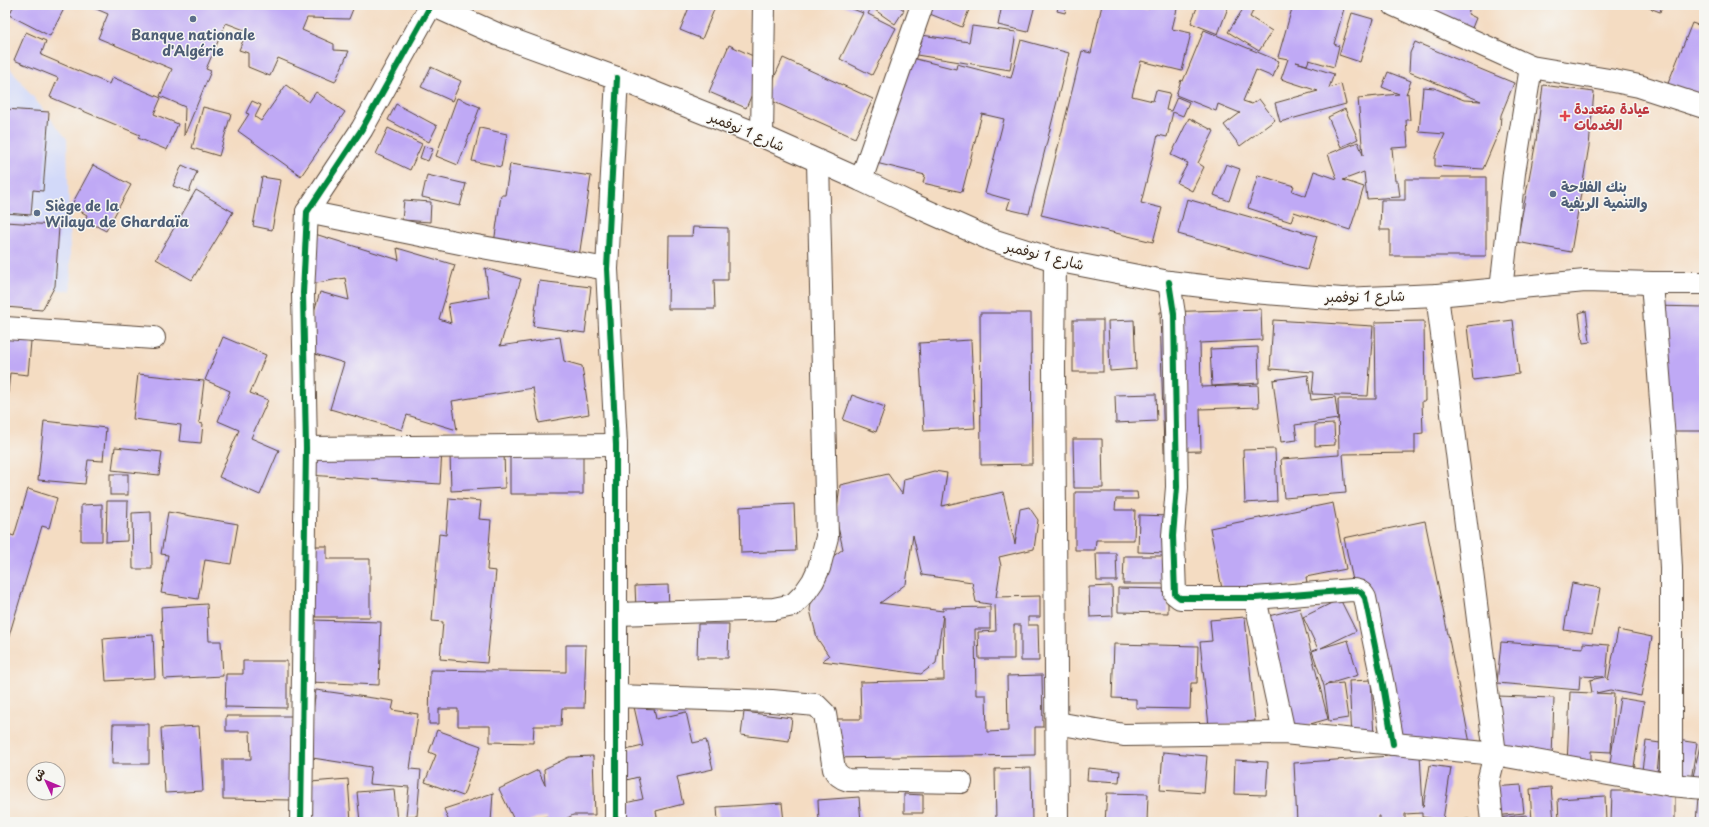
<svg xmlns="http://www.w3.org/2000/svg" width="1709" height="827" font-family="'Playpen Sans','Playpen Sans Arabic',sans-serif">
	<rect width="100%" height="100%" fill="#f6f6f2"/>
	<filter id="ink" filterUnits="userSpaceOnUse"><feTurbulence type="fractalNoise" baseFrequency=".025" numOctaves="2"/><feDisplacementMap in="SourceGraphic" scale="8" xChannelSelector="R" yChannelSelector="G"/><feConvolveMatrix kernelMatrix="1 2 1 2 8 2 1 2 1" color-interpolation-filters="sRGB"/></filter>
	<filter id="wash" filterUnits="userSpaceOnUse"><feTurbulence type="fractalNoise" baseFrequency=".012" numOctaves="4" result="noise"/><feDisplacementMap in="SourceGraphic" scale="16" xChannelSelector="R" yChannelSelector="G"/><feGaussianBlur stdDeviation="0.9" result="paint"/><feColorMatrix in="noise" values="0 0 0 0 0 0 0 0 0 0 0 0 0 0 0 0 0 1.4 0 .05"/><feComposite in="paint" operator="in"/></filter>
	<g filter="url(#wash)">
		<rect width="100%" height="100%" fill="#f4dcc2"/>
		<polygon fill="#d2d9f9" points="5,62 67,139 71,291 5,286"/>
		<g id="blocks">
			<g fill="#bfa9f5">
				<polygon points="14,5 66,5 50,36 9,15"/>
				<polygon points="87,5 343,5 353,9 349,19 307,18 302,30 334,44 334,50 349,51 335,82 278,58 270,76 248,67 248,53 239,50 247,31 226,23 206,69 211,71 184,136 185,107 160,96 172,69 98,38 108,14"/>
				<polygon points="690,5 716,5 702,39 680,30"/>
				<polygon points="842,5 872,5 868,14 896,28 872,75 840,59 863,13"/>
				<polygon points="878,5 897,5 904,10 895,24 875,10"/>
				<polygon points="933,5 971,5 962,27 930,14"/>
				<polygon points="1002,5 1035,5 1028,32 998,25"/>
				<polygon points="1059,5 1067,5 1065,13 1057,11"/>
				<polygon points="1102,5 1133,5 1149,9 1150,5 1178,5 1172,29 1191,33 1182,71 1141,61 1132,96 1153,101 1156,90 1170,93 1166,110 1171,111 1177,97 1189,102 1183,116 1173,112 1167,137 1158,135 1141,203 1162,208 1153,242 1041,215 1082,51 1091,53"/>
				<polygon points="1198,5 1229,5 1218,34 1191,23"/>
				<polygon points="1293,5 1345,5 1334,44 1339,46 1334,67 1309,60 1307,65 1296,62 1334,74 1329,88 1341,84 1346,104 1280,122 1275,103 1318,91 1281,79 1288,59 1278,57"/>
				<polygon points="1428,5 1471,5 1468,14 1476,18 1470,33 1419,26"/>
				<polygon points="1642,5 1662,5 1660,12"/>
				<polygon points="1245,6 1253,11 1250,17 1272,31 1259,51 1228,32"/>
				<polygon points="1352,13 1373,19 1360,62 1339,55"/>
				<polygon points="1692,23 1704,27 1704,105 1663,96"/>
				<polygon points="972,26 1016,32 1010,70 904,53 908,33 969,42"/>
				<polygon points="1204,30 1279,61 1273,77 1256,70 1243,101 1252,104 1259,99 1275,120 1240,146 1224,125 1240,113 1218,104 1216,111 1176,95 1181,80 1183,81"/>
				<polygon points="26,32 46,41 41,55 109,84 112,77 161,98 154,114 178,124 167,150 138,138 140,135 50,97 58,78 14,60"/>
				<polygon points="1021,40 1069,53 1029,214 1007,209 1010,200 985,193 1004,119 982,114 962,192 923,183 925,175 872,162 900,55 956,69 957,64 1011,78"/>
				<polygon points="1415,42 1514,83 1501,115 1500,129 1483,169 1435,166 1435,157 1445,134 1419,132 1423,87 1434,88 1464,100 1481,101 1409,72 1410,53"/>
				<polygon points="729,45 766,62 746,108 709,92"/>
				<polygon points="783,58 873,99 855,138 765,98"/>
				<polygon points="431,67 461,81 452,101 421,87"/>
				<polygon points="1388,72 1411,81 1406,94 1408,93 1410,120 1406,120 1408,147 1392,148 1395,181 1398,181 1400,197 1367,199 1364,172 1343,180 1364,187 1350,230 1294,212 1291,222 1248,208 1258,175 1294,186 1292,191 1306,196 1314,171 1337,179 1328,154 1358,142 1363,155 1358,98 1399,94 1382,87"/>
				<polygon points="286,85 309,102 316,92 345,112 301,176 238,131 249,114 246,113 252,101 261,105 255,117 261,121"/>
				<polygon points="1543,85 1594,92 1589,146 1571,252 1517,242 1536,141"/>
				<polygon points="457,98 480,107 458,165 436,156"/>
				<polygon points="396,104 437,126 429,142 388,120"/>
				<polygon points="203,107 231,114 219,156 192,148"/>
				<polygon points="5,109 49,112 43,191 33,190 31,215 5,213"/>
				<polygon points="1345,109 1358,139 1341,147 1328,117"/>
				<polygon points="1189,118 1214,131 1198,163 1204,167 1192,191 1177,183 1188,163 1171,155"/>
				<polygon points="388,128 422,144 410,170 376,154"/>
				<polygon points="480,128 507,134 501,167 472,161"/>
				<polygon points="424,146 433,149 428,161 420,158"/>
				<polygon points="510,164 591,176 578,264 493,250 501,195 505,195"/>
				<polygon points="1226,164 1240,169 1229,201 1214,195"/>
				<polygon points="93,165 131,185 106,231 85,220 87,215 71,206"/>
				<polygon points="182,165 197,172 189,192 173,186"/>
				<polygon points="427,175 466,184 460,206 422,197"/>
				<polygon points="262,177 281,180 272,230 253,226"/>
				<polygon points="1440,177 1486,177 1486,256 1390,256 1390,230 1380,230 1381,200 1405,200 1405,179 1439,179"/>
				<polygon points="196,190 233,212 192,280 156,259"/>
				<polygon points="1187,199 1317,236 1307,270 1178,234"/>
				<polygon points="404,200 431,202 430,222 402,220"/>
				<polygon points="5,222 54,225 59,227 55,286 42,310 5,307"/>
				<polygon points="693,227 728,228 728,280 714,280 715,309 668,309 669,236 692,236"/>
				<polygon points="302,230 399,260 397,248 455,265 439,319 451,323 448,304 489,297 485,268 521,279 500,346 560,337 564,361 582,366 589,414 539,423 533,388 452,401 457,430 407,415 402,430 330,409 344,363 302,350 320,292 349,300 345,278 311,284"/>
				<polygon points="539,281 591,287 585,333 533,326"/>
				<polygon points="1650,306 1704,307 1704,431 1658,431"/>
				<polygon points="1261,309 1262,340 1200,343 1201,387 1258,385 1259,407 1200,409 1201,451 1164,452 1160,312"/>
				<polygon points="1586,311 1590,342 1583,343 1579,313"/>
				<polygon points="980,313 1031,313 1032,464 981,465"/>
				<rect x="1073" y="320" width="30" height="52"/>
				<polygon points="1134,320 1136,369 1110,371 1108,321"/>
				<polygon points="1273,320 1373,326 1368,396 1312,394 1314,372 1270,369"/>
				<polygon points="1513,320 1519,374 1473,380 1467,326"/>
				<polygon points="1424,321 1425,401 1422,401 1423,433 1415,434 1415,453 1343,454 1346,493 1284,498 1281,459 1339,455 1338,399 1376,399 1375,322"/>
				<polygon points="5,328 32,330 28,375 10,373 6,411"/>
				<polygon points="223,337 266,355 250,393 268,400 251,438 279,450 260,495 219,477 239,430 218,421 230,391 205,380"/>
				<polygon points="971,340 975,428 924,431 919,343"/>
				<polygon points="1258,347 1259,383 1212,386 1210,349"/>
				<polygon points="138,374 204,381 199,423 203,424 201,443 179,441 181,425 133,419"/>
				<polygon points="1308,375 1311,400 1335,397 1338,419 1295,425 1297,440 1281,442 1273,380"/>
				<polygon points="1156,394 1157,421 1116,423 1115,395"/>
				<polygon points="852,395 885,407 876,432 843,420"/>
				<polygon points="44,421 106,428 103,461 88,460 85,484 38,480"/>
				<polygon points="1334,424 1335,445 1315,446 1315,425"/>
				<polygon points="1073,439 1102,439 1103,488 1074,488"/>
				<polygon points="311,441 442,450 440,484 309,475"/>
				<polygon points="115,447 162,452 159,475 112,470"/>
				<polygon points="1275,449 1277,501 1245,503 1243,450"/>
				<polygon points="583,450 583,494 510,494 510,451"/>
				<polygon points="504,451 505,488 451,491 450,453"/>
				<polygon points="934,471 947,473 942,506 1003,492 1015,544 1020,509 1029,507 1038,520 1034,549 999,557 1001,566 996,597 1040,596 1040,617 1028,617 1028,625 1038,625 1039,661 1021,661 1021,625 1014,625 1014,659 979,659 978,632 996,631 995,605 976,602 972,582 922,575 913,535 906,584 880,603 943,611 943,608 990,607 990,629 975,629 976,695 986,695 987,732 1008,731 1007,676 1042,675 1043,727 1035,727 1035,755 830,758 830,719 861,719 860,682 944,680 943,615 936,663 921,674 822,661 829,656 817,638 810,610 816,569 843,549 836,518 840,485 888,474 902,494 904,479"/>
				<rect x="110" y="474" width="18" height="21"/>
				<polygon points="28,489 57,498 49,528 42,526 5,649 5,533 14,536"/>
				<polygon points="1075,492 1137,492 1138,499 1116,499 1115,510 1135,510 1134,540 1096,540 1095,550 1075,550"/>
				<polygon points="449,498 481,501 479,519 491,520 487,570 496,571 487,663 440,659 443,622 432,621 439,534 446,535"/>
				<polygon points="107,501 128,501 127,541 106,542"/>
				<polygon points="1333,503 1346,569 1306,577 1307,582 1224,599 1210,528"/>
				<polygon points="102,504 102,541 81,541 81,505"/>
				<polygon points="794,504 796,551 741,553 740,507"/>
				<polygon points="151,512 152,569 133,569 132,513"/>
				<polygon points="168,512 238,524 231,564 205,560 198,599 161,593 168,555 161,554"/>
				<polygon points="1139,515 1170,516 1168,553 1138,552"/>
				<polygon points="1425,521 1470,743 1420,754 1423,807 1430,765 1451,768 1443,820 1422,817 1422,813 1405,814 1405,822 1380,822 1380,816 1378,816 1378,822 1297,822 1294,763 1390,756 1344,538"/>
				<polygon points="302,546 327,546 327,559 370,559 370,617 301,617"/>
				<polygon points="1096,553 1116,553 1117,581 1097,581"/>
				<polygon points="1124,556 1166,556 1166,584 1123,584"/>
				<polygon points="1572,583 1600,588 1592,634 1564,630"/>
				<polygon points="668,585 669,608 636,609 635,586"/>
				<polygon points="1112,586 1113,616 1090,617 1089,587"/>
				<polygon points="1118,588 1168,589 1168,613 1118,612"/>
				<polygon points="1340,599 1356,631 1321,648 1348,640 1358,675 1325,685 1343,683 1348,718 1329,721 1324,686 1312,651 1318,649 1303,617"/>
				<polygon points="207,604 209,641 221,641 223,676 164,679 161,607"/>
				<polygon points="1300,608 1328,719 1278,733 1249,621"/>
				<polygon points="1245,617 1255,721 1209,726 1200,642 1212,641 1210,620"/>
				<polygon points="313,620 381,622 379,685 310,682"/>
				<polygon points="698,624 729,624 728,658 697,658"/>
				<polygon points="1618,630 1652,637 1641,696 1610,690 1596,693 1614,694 1611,752 1591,751 1591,767 1567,766 1570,692 1592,693 1590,680 1604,677 1580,676 1579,690 1497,683 1501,642 1583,648 1583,643 1609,645 1606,677 1608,680"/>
				<polygon points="153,635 155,678 106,681 103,639"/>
				<polygon points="1114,644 1198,646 1197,683 1191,683 1190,709 1136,708 1136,699 1112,698"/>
				<polygon points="566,645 586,645 584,708 562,708 561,726 534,726 533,743 490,742 490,726 458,726 458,709 439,709 439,724 429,724 430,670 566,672"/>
				<polygon points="243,661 287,661 287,708 225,707 226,674 243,674"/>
				<polygon points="1371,680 1374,737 1352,738 1349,681"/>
				<polygon points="316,690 394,701 392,710 418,714 410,769 421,770 417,816 406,816 409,787 369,784 371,767 306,757"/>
				<polygon points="1497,696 1554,698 1552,758 1495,756"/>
				<polygon points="1620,698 1644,702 1633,773 1609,769"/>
				<polygon points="653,703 656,719 686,712 693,743 706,740 713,769 677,777 683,804 656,811 658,822 625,822 621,804 643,799 638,777 623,781 617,752 643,746 634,707"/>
				<polygon points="744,712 792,718 789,741 741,735"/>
				<polygon points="226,716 293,716 292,800 223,799 223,759 251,759 250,731 226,731"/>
				<polygon points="113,724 149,724 149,764 112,764"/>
				<polygon points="199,726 203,791 165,793 161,728"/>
				<polygon points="437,730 481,746 463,796 425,782 436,755 429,752"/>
				<polygon points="1665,738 1697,743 1691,780 1658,774"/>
				<polygon points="1646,741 1660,743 1657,773 1642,770"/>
				<polygon points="1701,741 1704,742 1704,783 1692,781"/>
				<polygon points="1163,752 1207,756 1204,793 1160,790"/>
				<polygon points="593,756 595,815 573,815 560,822 547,822 547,817 536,818 528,822 515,822 499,789 538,770 545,785 544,769 569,757"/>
				<polygon points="1235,760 1268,762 1266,795 1234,794"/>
				<polygon points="1031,768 1032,822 996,822 995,769"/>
				<polygon points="1088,768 1120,771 1119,782 1087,780"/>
				<polygon points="348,779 351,822 301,822 298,783"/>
				<polygon points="1521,785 1524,813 1495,816 1492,787"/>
				<polygon points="1551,787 1554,822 1532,822 1530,789"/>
				<polygon points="394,789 397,822 360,822 357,792"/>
				<polygon points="1612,791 1675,791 1675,822 1611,822"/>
				<polygon points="493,793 491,822 449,822 444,809"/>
				<polygon points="1107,793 1148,794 1147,822 1105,822"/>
				<polygon points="904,794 923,795 923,813 904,813"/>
				<polygon points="1605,796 1606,822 1559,822 1558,799"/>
				<polygon points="859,797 861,822 819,822 818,800"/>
				<polygon points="1698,797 1704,798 1704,822 1696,822"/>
				<polygon points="782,803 784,822 718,822 717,807"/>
				<polygon points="1527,815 1528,822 1497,822 1497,818"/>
				<polygon points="1469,819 1469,822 1444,822 1444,821"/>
			</g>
		</g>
	</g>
	<g filter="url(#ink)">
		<use href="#blocks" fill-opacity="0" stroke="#574537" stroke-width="1"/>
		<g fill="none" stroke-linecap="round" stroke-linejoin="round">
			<defs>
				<g id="minor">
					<polyline points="1394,5 1531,67 1609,80 1639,86 1704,107"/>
					<polyline points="762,136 764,5"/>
					<polyline points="861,180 922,5"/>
					<polyline points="307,212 465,244 607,269"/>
					<polyline points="1055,260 1054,367 1057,822"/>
					<path d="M1169,282l5,32 3,173 -4,49 2,58 5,4h75l97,-8c7,0 10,2 13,8l18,87 10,59"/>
					<polyline points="1652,283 1664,440 1671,568 1671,785"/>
					<polyline points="1501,290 1514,173 1531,67"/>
					<polyline points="1437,295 1495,754 1488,782 1492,822"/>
					<polyline points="5,328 154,338"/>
					<polyline points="306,448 616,445"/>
					<polyline points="1255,598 1284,733"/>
					<polyline points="617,614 774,609 793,605 804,594 813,581 819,568 827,537 818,162"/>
					<path d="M616,696l156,5 44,4 9,9 9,55c3,6 7,9 14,11l113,2"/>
					<polyline points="1057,723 1124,735 1284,733 1495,754 1671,785 1704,788"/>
					<polyline points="301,822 306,448 303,293 307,212 362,129 431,5"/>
					<polyline points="616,822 616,445 607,269 617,78"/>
				</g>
				<polyline id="major" points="432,5 499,35 617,78 762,136 861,180 909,203 992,240 1055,260 1169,282 1253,292 1342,299 1437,295 1585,281 1652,283 1704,283"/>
			</defs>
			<use href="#minor" stroke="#574537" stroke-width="24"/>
			<use href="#major" stroke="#574537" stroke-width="24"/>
			<use href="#minor" stroke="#fff" stroke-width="22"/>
			<use href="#major" stroke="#fff" stroke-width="22"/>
			<defs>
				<g id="cycleway">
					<path d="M1169,282l5,32 3,173 -4,49 2,58 5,4h75l97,-8c7,0 10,2 13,8l18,87 10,59"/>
					<polyline points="301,822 306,448 303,293 307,212 362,129 431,5"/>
					<polyline points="616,822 616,445 607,269 617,78"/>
				</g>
			</defs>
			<use href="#cycleway" stroke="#f6f6f2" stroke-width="8"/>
			<use href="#cycleway" stroke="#00873e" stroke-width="6"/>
		</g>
	</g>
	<g fill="#5c6f8a" stroke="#f6f6f2" stroke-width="1.5">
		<circle cx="193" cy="19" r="4"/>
		<circle cx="1553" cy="194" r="4"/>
		<circle cx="37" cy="213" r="4"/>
	</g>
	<path fill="#e0444e" stroke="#f6f6f2" stroke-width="1.5" d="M1563 110h4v4h4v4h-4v4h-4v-4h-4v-4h4z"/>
	<g text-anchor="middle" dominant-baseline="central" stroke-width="3" stroke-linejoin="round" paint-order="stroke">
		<g font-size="14" font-weight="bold" fill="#4e5e75" stroke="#f6f6f2" text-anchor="start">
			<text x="193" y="34" text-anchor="middle">Banque nationale<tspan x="193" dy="16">d'Algérie</tspan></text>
			<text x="1561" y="186">بنك الفلاحة<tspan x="1561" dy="16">والتنمية الريفية</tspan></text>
			<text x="45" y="205">Siège de la<tspan x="45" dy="16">Wilaya de Ghardaïa</tspan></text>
		</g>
		<g font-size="14" font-weight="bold" fill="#be3a42" stroke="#f6f6f2" text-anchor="start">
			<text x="1574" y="108">عيادة متعددة<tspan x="1574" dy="16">الخدمات</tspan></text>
		</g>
		<g font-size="14" fill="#3b2a1e" stroke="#f6f6f2">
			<text transform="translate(747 131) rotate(23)">شارع 1 نوفمبر</text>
			<text transform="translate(1045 255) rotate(14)">شارع 1 نوفمبر</text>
			<text transform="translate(1365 296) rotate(-1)">شارع 1 نوفمبر</text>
		</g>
	</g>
	<rect width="1709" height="827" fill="none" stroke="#f6f6f2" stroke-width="20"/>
	<g transform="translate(46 781) rotate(314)"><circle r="19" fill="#f6f6f2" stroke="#aba49d"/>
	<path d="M0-3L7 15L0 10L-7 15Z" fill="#b5179e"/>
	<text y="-6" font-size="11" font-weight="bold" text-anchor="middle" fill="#3b2a1e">ش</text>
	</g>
</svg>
